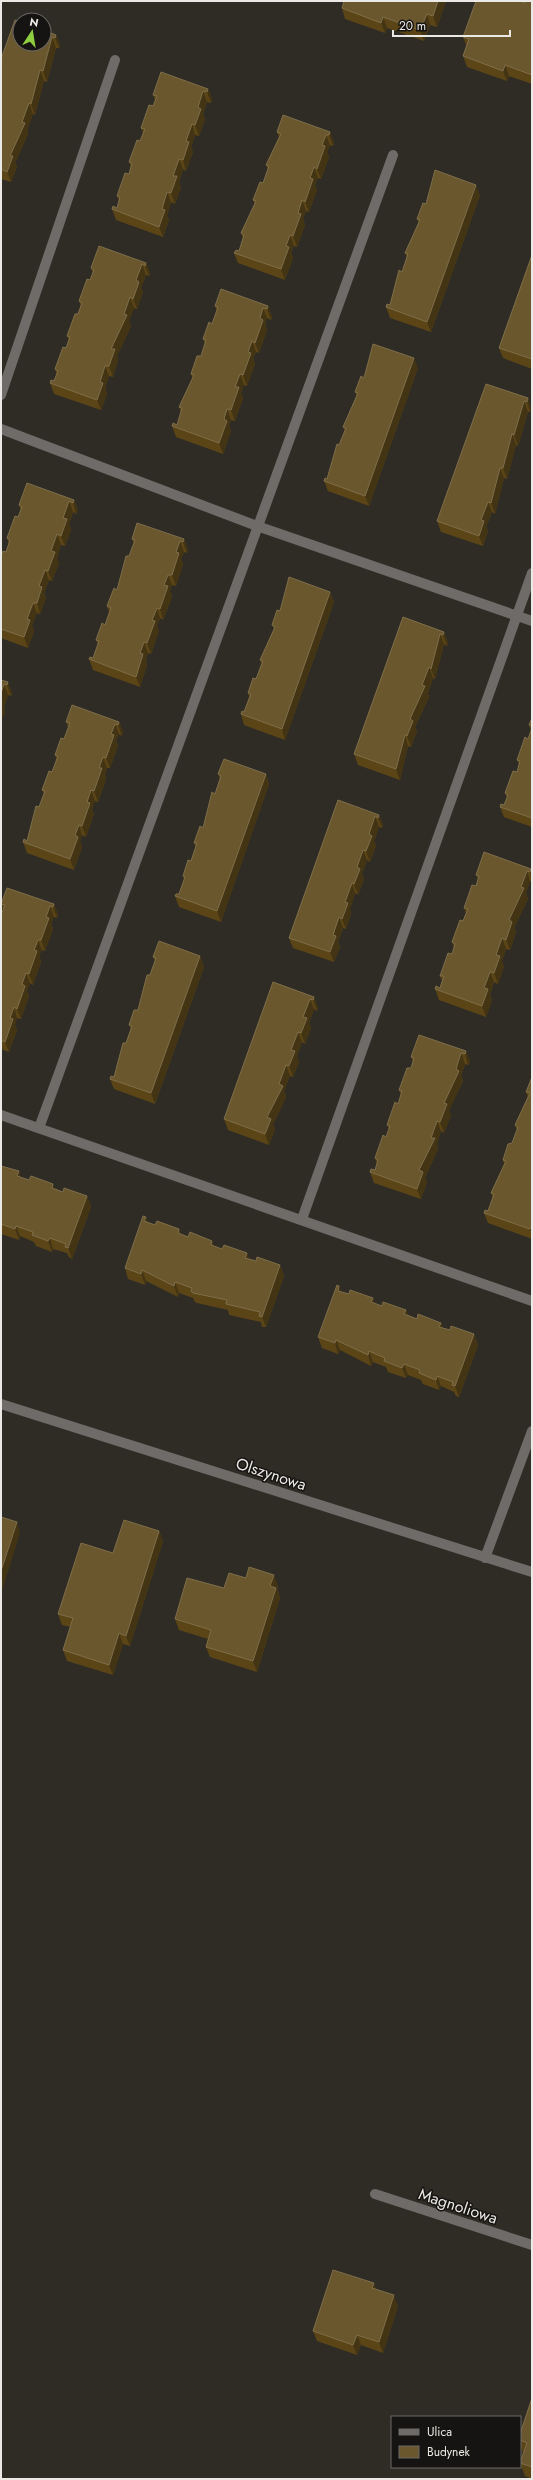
<svg xmlns="http://www.w3.org/2000/svg" width="533" height="2480" font-family="Jost,sans-serif">
	<rect width="100%" height="100%" fill="#2f2c26"/>
	<g fill="none" stroke-linecap="round" stroke-linejoin="round">
		<g stroke="#6e6b68" stroke-width="10">
			<polyline points="1,395 115,60"/>
			<polyline points="1,429 257,526 532,621"/>
			<polyline points="1,1115 532,1301"/>
			<polyline points="39,1128 393,155"/>
			<polyline points="302,1219 532,573"/>
			<polyline points="1,1404 532,1572"/>
			<polyline points="485,1558 532,1431"/>
			<polyline points="375,2194 532,2245"/>
		</g>
	</g>
	<g fill="#5b4517">
		<polygon points="446,1 437,27 430,25 424,41 387,28 385,33 345,19 342,8"/>
		<polygon points="532,1 532,84 509,76 507,81 467,67 463,56 467,47 463,37 525,3"/>
		<polygon points="44,30 56,35 60,45 59,48 56,48 47,82 44,81 35,115 33,114 27,130 28,134 15,163 17,167 11,182 1,179 1,59"/>
		<polygon points="208,89 212,99 211,103 207,102 203,114 205,119 199,136 195,135 191,147 193,152 186,171 183,169 179,182 181,187 175,204 171,202 167,216 169,220 163,237 116,220 112,209 117,208 119,201 117,196 129,174 131,167 129,162 140,141 143,133 141,128 153,106 155,100 153,95"/>
		<polygon points="277,132 330,132 334,143 333,146 330,145 327,152 329,157 321,179 318,178 315,185 317,190 309,212 306,211 303,219 305,225 297,247 294,246 291,252 293,258 285,280 238,263 234,253 239,251 243,238 241,233 255,204 253,200 263,183 268,170 266,165 279,137"/>
		<polygon points="480,195 431,332 390,318 386,307 390,305 407,258 405,253 419,223 417,219 426,204"/>
		<polygon points="532,255 532,369 503,358 499,348"/>
		<polygon points="146,263 150,273 149,276 146,275 141,288 143,292 137,309 134,308 129,321 131,326 117,356 118,360 113,377 109,376 105,388 107,394 101,410 54,394 50,383 54,381 57,375 55,369 66,348 69,341 67,336 78,314 81,306 79,301 90,280 93,274 91,268"/>
		<polygon points="215,306 268,306 272,317 271,320 267,318 265,325 267,330 259,353 256,352 253,358 255,364 247,386 244,385 241,393 243,398 235,421 231,420 229,426 231,431 223,454 176,437 172,426 177,425 181,412 179,407 193,379 191,374 201,356 205,344 203,339 212,324 217,311"/>
		<polygon points="418,368 369,506 328,491 324,481 327,479 345,431 343,427 357,396 355,392 364,378"/>
		<polygon points="486,384 528,398 531,409 530,412 528,412 518,446 516,445 507,479 504,478 495,514 492,512 486,527 488,531 483,546 441,532 437,521"/>
		<polygon points="74,500 78,510 76,514 73,512 69,524 71,530 65,546 61,545 57,558 59,563 52,581 49,580 44,593 46,598 40,614 37,613 32,625 34,631 28,648 1,638 1,556 6,552 9,544 7,538 18,517 21,511 19,505"/>
		<polygon points="132,539 184,539 188,550 187,553 184,552 181,559 183,564 176,586 172,585 170,591 172,597 163,620 160,618 157,626 159,631 151,654 148,653 146,660 147,665 140,687 93,670 89,659 93,658 98,645 96,640 105,625 109,612 107,606 117,590 134,544"/>
		<polygon points="330,592 334,602 285,740 244,725 241,714 244,712 249,697 248,693 256,679 261,664 260,660 274,629 272,625 280,611"/>
		<polygon points="403,617 444,632 448,643 447,646 444,644 435,679 433,678 428,693 429,697 415,727 417,731 411,747 408,746 400,780 358,765 354,754"/>
		<polygon points="1,680 8,682 12,693 11,696 8,695 4,707 5,712 1,721"/>
		<polygon points="532,718 532,827 504,817 500,807 504,805 507,798 505,793 517,772 519,765 517,760 528,739 531,731 529,725"/>
		<polygon points="66,722 119,722 123,732 122,736 119,734 116,741 118,746 110,768 107,768 105,774 106,779 98,802 95,801 92,809 94,814 86,837 82,835 80,842 82,847 74,870 27,853 23,842 27,841 44,794 42,790 52,772 57,760 55,755 64,739 68,727"/>
		<polygon points="218,774 266,774 269,784 221,922 179,907 175,896 179,894 184,880 183,876 191,861 196,847 194,843 203,828 215,794 220,779"/>
		<polygon points="338,800 379,815 383,825 382,828 379,827 374,841 376,846 370,862 367,860 362,874 364,879 358,895 355,893 350,909 351,914 346,929 343,928 338,942 340,947 334,962 293,948 289,938"/>
		<polygon points="484,852 532,872 532,882 530,881 526,893 528,899 514,928 516,932 510,950 506,949 502,961 504,966 498,984 494,982 490,995 492,1000 486,1017 439,1000 435,989 440,988 442,981 440,976 452,954 454,947 452,942 463,921 466,913 464,908 476,886 478,879 476,875"/>
		<polygon points="1,904 54,904 58,915 57,918 54,917 51,923 53,929 45,951 42,950 39,956 41,962 33,985 30,983 27,991 29,996 21,1019 17,1018 15,1025 17,1030 9,1052 1,1049 1,915 3,910"/>
		<polygon points="200,956 204,967 155,1104 114,1089 110,1079 114,1077 131,1029 129,1025 138,1010 155,961 153,957"/>
		<polygon points="273,982 314,997 318,1008 317,1011 314,1009 309,1023 311,1028 305,1044 302,1042 297,1056 299,1062 293,1077 290,1076 284,1091 286,1097 273,1125 275,1129 269,1145 228,1130 224,1119"/>
		<polygon points="466,1051 470,1062 468,1065 465,1064 461,1076 463,1081 449,1110 451,1115 444,1133 441,1131 437,1144 438,1149 425,1178 427,1182 421,1199 374,1183 370,1172 375,1170 377,1164 375,1158 386,1137 389,1130 387,1125 398,1104 401,1095 399,1090 411,1068 413,1062 411,1057"/>
		<polygon points="532,1077 532,1239 488,1223 484,1213 488,1211 493,1198 491,1193 504,1164 503,1160 512,1143 517,1131 515,1125 528,1097 526,1092"/>
		<polygon points="1,1166 21,1178 63,1192 87,1196 91,1207 72,1259 69,1257 67,1253 53,1249 52,1252 36,1246 34,1242 20,1236 19,1240 1,1234"/>
		<polygon points="146,1217 148,1223 155,1225 179,1229 181,1234 222,1249 247,1253 249,1259 256,1261 280,1265 284,1276 266,1327 262,1327 261,1322 229,1315 228,1310 197,1303 195,1302 193,1298 179,1293 178,1297 146,1281 145,1285 128,1279 125,1268"/>
		<polygon points="341,1292 349,1294 373,1298 375,1304 382,1306 406,1310 408,1315 417,1319 441,1323 443,1328 450,1330 474,1334 478,1345 459,1397 456,1396 454,1392 441,1386 439,1390 423,1384 421,1380 408,1375 406,1378 388,1372 386,1367 373,1362 371,1366 340,1350 338,1354 322,1348 318,1337"/>
		<polygon points="159,1531 163,1541 130,1646 123,1644 113,1675 67,1661 63,1650 71,1627 62,1625 58,1614 113,1553"/>
		<polygon points="246,1578 278,1586 277,1588 280,1598 257,1672 210,1657 206,1647 208,1639 179,1630 175,1619 224,1588"/>
		<polygon points="374,2283 376,2290 398,2306 383,2353 361,2345 357,2355 317,2341 313,2331"/>
		<polygon points="532,2398 532,2479 525,2476 520,2463 523,2453 520,2445 520,2434"/>
	</g>
	<g fill="#433414">
		<polygon points="438,1 446,1 437,27 433,16"/>
		<polygon points="427,14 430,25 424,41 420,30"/>
		<polygon points="383,17 387,28 385,33 381,23"/>
		<polygon points="56,35 60,45 59,48 55,38"/>
		<polygon points="52,37 56,48 47,82 43,71"/>
		<polygon points="505,65 509,76 507,81 503,71"/>
		<polygon points="40,70 44,81 35,115 31,104"/>
		<polygon points="208,89 212,99 211,103 207,92"/>
		<polygon points="203,91 207,102 203,114 205,119 199,136 195,125 198,107"/>
		<polygon points="29,103 33,114 27,130 28,134 15,163 17,167 11,182 7,172 10,156"/>
		<polygon points="192,124 195,135 191,147 193,152 186,171 183,160 186,141"/>
		<polygon points="330,132 334,143 333,146 329,135"/>
		<polygon points="326,135 330,145 327,152 329,157 321,179 317,169 322,145"/>
		<polygon points="179,159 183,169 179,182 181,187 175,204 171,193 173,176"/>
		<polygon points="314,167 318,178 315,185 317,190 309,212 305,202 310,178"/>
		<polygon points="476,185 480,195 431,332 427,322"/>
		<polygon points="167,192 171,202 167,216 169,220 163,237 159,227 162,209"/>
		<polygon points="302,200 306,211 303,219 305,225 297,247 293,236 298,213"/>
		<polygon points="290,235 294,246 291,252 293,258 285,280 281,269 286,246"/>
		<polygon points="146,263 150,273 149,276 145,266"/>
		<polygon points="142,264 146,275 141,288 143,292 137,309 133,299 136,280"/>
		<polygon points="130,297 134,308 129,321 131,326 117,356 118,360 113,377 109,366 111,349"/>
		<polygon points="268,306 272,317 271,320 267,309"/>
		<polygon points="263,308 267,318 265,325 267,330 259,353 255,343 260,318"/>
		<polygon points="252,341 256,352 253,358 255,364 247,386 243,375 248,352"/>
		<polygon points="414,358 418,368 369,506 365,496"/>
		<polygon points="105,366 109,376 105,388 107,394 101,410 97,400 100,382"/>
		<polygon points="240,374 244,385 241,393 243,398 235,421 231,410 235,387"/>
		<polygon points="528,398 531,409 530,412 527,402"/>
		<polygon points="524,401 528,412 518,446 514,435"/>
		<polygon points="227,409 231,420 229,426 231,431 223,454 219,443 224,419"/>
		<polygon points="512,434 516,445 507,479 503,468"/>
		<polygon points="500,468 504,478 495,514 491,503"/>
		<polygon points="74,500 78,510 76,514 73,503"/>
		<polygon points="69,501 73,512 69,524 71,530 65,546 61,536 63,518"/>
		<polygon points="488,502 492,512 486,527 488,531 483,546 479,536 481,520"/>
		<polygon points="57,534 61,545 57,558 59,563 52,581 48,571 51,551"/>
		<polygon points="184,539 188,550 187,553 183,542"/>
		<polygon points="180,541 184,552 181,559 183,564 176,586 172,575 176,552"/>
		<polygon points="45,570 49,580 44,593 46,598 40,614 37,603 39,586"/>
		<polygon points="168,575 172,585 170,591 172,597 163,620 160,609 164,585"/>
		<polygon points="330,592 334,602 285,740 282,729"/>
		<polygon points="33,603 37,613 32,625 34,631 28,648 24,637 27,619"/>
		<polygon points="157,608 160,618 157,626 159,631 151,654 147,643 152,620"/>
		<polygon points="444,632 448,643 447,646 443,635"/>
		<polygon points="440,634 444,644 435,679 431,669"/>
		<polygon points="144,642 148,653 146,660 147,665 140,687 136,677 140,653"/>
		<polygon points="429,667 433,678 428,693 429,697 415,727 417,731 411,747 407,736 410,719"/>
		<polygon points="8,682 12,693 11,696 7,685"/>
		<polygon points="4,684 8,695 4,707 5,712 1,721 1,693"/>
		<polygon points="119,722 123,732 122,736 118,725"/>
		<polygon points="115,724 119,734 116,741 118,746 110,768 106,758 111,734"/>
		<polygon points="405,735 408,746 400,780 396,769"/>
		<polygon points="103,757 107,768 105,774 106,779 98,802 94,791 99,768"/>
		<polygon points="266,774 269,784 221,922 217,911"/>
		<polygon points="91,790 95,801 92,809 94,814 86,837 82,826 87,802"/>
		<polygon points="379,815 383,825 382,828 378,818"/>
		<polygon points="375,816 379,827 374,841 376,846 370,862 366,851 369,834"/>
		<polygon points="79,825 82,835 80,842 82,847 74,870 70,859 75,835"/>
		<polygon points="363,850 367,860 362,874 364,879 358,895 354,884 357,867"/>
		<polygon points="531,869 532,872 532,878 530,872"/>
		<polygon points="527,871 530,881 526,893 528,899 514,928 516,932 510,950 506,940 509,920"/>
		<polygon points="352,883 355,893 350,909 351,914 346,929 342,919 345,902"/>
		<polygon points="54,904 58,915 57,918 53,907"/>
		<polygon points="50,906 54,917 51,923 53,929 45,951 41,940 46,917"/>
		<polygon points="339,917 343,928 338,942 340,947 334,962 330,952 333,935"/>
		<polygon points="502,938 506,949 502,961 504,966 498,984 494,973 496,955"/>
		<polygon points="38,940 42,950 39,956 41,962 33,985 29,974 34,950"/>
		<polygon points="200,956 204,967 155,1104 151,1093"/>
		<polygon points="490,972 494,982 490,995 492,1000 486,1017 482,1006 484,988"/>
		<polygon points="26,973 30,983 27,991 29,996 21,1019 17,1009 22,984"/>
		<polygon points="314,997 318,1008 317,1011 313,1000"/>
		<polygon points="310,999 314,1009 309,1023 311,1028 305,1044 301,1033 303,1017"/>
		<polygon points="14,1007 17,1018 15,1025 17,1030 9,1052 5,1042 10,1018"/>
		<polygon points="298,1032 302,1042 297,1056 299,1062 293,1077 289,1066 291,1050"/>
		<polygon points="466,1051 470,1062 468,1065 465,1054"/>
		<polygon points="461,1053 465,1064 461,1076 463,1081 449,1110 451,1115 444,1133 440,1122 444,1103"/>
		<polygon points="286,1065 290,1076 284,1091 286,1097 273,1125 275,1129 269,1145 265,1134 267,1117"/>
		<polygon points="437,1121 441,1131 437,1144 438,1149 425,1178 427,1182 421,1199 417,1189 419,1170"/>
		<polygon points="19,1171 23,1182 17,1176"/>
		<polygon points="53,1184 57,1195 52,1188"/>
		<polygon points="87,1196 91,1207 72,1259 68,1248"/>
		<polygon points="146,1217 150,1228 144,1221"/>
		<polygon points="532,1225 532,1234 530,1229"/>
		<polygon points="16,1226 20,1236 19,1240 15,1229"/>
		<polygon points="179,1229 183,1239 178,1233"/>
		<polygon points="50,1238 53,1249 52,1252 48,1241"/>
		<polygon points="212,1241 216,1251 211,1245"/>
		<polygon points="247,1253 251,1264 245,1258"/>
		<polygon points="280,1265 284,1276 266,1327 262,1317"/>
		<polygon points="142,1270 146,1281 145,1285 141,1274"/>
		<polygon points="175,1282 179,1293 178,1297 174,1286"/>
		<polygon points="339,1286 343,1297 338,1291"/>
		<polygon points="373,1298 377,1309 371,1302"/>
		<polygon points="406,1310 410,1320 404,1314"/>
		<polygon points="441,1323 445,1333 439,1327"/>
		<polygon points="474,1334 478,1345 459,1397 455,1386"/>
		<polygon points="336,1340 340,1350 338,1354 335,1343"/>
		<polygon points="369,1351 373,1362 371,1366 368,1355"/>
		<polygon points="404,1364 408,1375 406,1378 402,1368"/>
		<polygon points="437,1376 441,1386 439,1390 436,1380"/>
		<polygon points="17,1522 20,1533 1,1594 1,1571"/>
		<polygon points="159,1531 163,1541 130,1646 126,1636"/>
		<polygon points="274,1575 278,1586 277,1588 280,1598 257,1672 253,1661 270,1586"/>
		<polygon points="119,1633 123,1644 113,1675 109,1665"/>
		<polygon points="374,2283 377,2293 372,2288"/>
		<polygon points="394,2295 398,2306 383,2353 379,2342"/>
		<polygon points="357,2335 361,2345 357,2355 353,2345"/>
	</g>
	<g fill="#6a572e" stroke="#7e6e4a">
		<polygon points="344,1 438,1 433,16 427,14 420,30 383,17 381,23 342,8"/>
		<polygon points="476,1 521,1 525,3 526,1 532,1 532,75 505,65 503,71 463,56 469,39 463,37"/>
		<polygon points="15,20 20,21 20,44 44,44 44,30 56,35 55,38 52,37 43,71 40,70 31,104 29,103 22,122 25,123 10,156 13,156 7,172 1,169 1,59"/>
		<polygon points="161,72 208,89 207,92 203,91 198,107 201,109 195,125 192,124 186,141 189,142 183,160 179,159 173,176 177,176 171,193 167,192 162,209 165,210 159,227 112,209 113,206 117,208 120,197 117,196 125,173 129,174 132,163 129,162 137,140 140,141 145,129 141,128 149,105 153,106 157,96 153,95"/>
		<polygon points="283,115 330,132 329,135 326,135 322,145 325,146 317,169 314,167 310,178 313,179 305,202 302,200 298,213 301,214 293,236 290,235 286,246 289,247 281,269 234,253 236,250 239,251 244,235 241,233 256,201 253,200 260,182 263,183 269,166 266,165 281,134 277,132"/>
		<polygon points="435,170 476,185 427,322 386,307 387,304 390,305 399,270 402,272 408,254 405,253 420,220 417,219 423,203 426,204"/>
		<polygon points="99,246 146,263 145,266 142,264 136,280 139,282 133,299 130,297 124,314 127,315 111,349 115,349 109,366 105,366 100,382 103,383 97,400 50,383 51,380 54,381 58,371 55,369 63,347 66,348 70,337 67,336 75,314 78,314 82,303 79,301 87,279 90,280 94,270 91,268"/>
		<polygon points="532,255 532,359 499,348"/>
		<polygon points="221,289 268,306 267,309 263,308 260,318 263,320 255,343 252,341 248,352 251,353 243,375 240,374 235,387 239,387 231,410 227,409 224,419 227,421 219,443 172,426 173,423 177,425 182,408 179,407 194,375 191,374 197,356 201,356 206,340 203,339 209,322 212,324 218,307 215,306"/>
		<polygon points="373,344 414,358 365,496 324,481 325,478 327,479 337,444 339,445 346,428 343,427 358,393 355,392 361,376 364,378"/>
		<polygon points="486,384 528,398 527,402 524,401 514,435 512,434 503,468 500,468 491,503 488,502 481,520 484,521 479,536 437,521"/>
		<polygon points="27,483 74,500 73,503 69,501 63,518 67,519 61,536 57,534 51,551 55,552 48,571 45,570 39,586 42,587 37,603 33,603 27,619 30,620 24,637 1,629 1,556 3,551 6,552 10,540 7,538 15,516 18,517 22,507 19,505"/>
		<polygon points="137,523 184,539 183,542 180,541 176,552 179,553 172,575 168,575 164,585 168,586 160,609 157,608 152,620 155,621 147,643 144,642 140,653 143,654 136,677 89,659 90,657 93,658 99,641 96,640 102,623 105,625 111,608 107,606 114,588 117,590 126,556 129,556 135,540 132,539"/>
		<polygon points="289,577 330,592 282,729 241,714 242,711 244,712 251,694 248,693 253,678 256,679 263,661 260,660 275,627 272,625 277,610 280,611"/>
		<polygon points="403,617 444,632 443,635 440,634 431,669 429,667 422,685 425,686 410,719 413,721 407,736 405,735 396,769 354,754"/>
		<polygon points="1,680 8,682 7,685 4,684 1,693"/>
		<polygon points="72,705 119,722 118,725 115,724 111,734 114,735 106,758 103,757 99,768 102,768 94,791 91,790 87,802 90,803 82,826 79,825 75,835 78,837 70,859 23,842 24,839 27,841 36,806 39,807 45,791 42,790 49,771 52,772 58,756 55,755 61,738 64,739 70,723 66,722"/>
		<polygon points="532,718 532,726 529,725"/>
		<polygon points="532,728 532,818 500,807 501,804 504,805 508,795 505,793 513,771 517,772 520,761 517,760 525,737 528,739"/>
		<polygon points="224,759 266,774 217,911 175,896 176,894 179,894 185,877 183,876 188,860 191,861 197,843 194,843 200,826 203,828 212,792 215,794 221,776 218,774"/>
		<polygon points="338,800 379,815 378,818 375,816 369,834 372,836 366,851 363,850 357,867 360,869 354,884 352,883 345,902 348,903 342,919 339,917 333,935 336,936 330,952 289,938"/>
		<polygon points="484,852 531,869 530,872 527,871 521,887 524,888 509,920 512,922 506,940 502,938 496,955 500,956 494,973 490,972 484,988 488,989 482,1006 435,989 436,986 440,988 444,976 440,976 448,953 452,954 455,944 452,942 460,920 463,921 468,909 464,908 472,885 476,886 479,876 476,875"/>
		<polygon points="7,888 54,904 53,907 50,906 46,917 49,918 41,940 38,940 34,950 37,951 29,974 26,973 22,984 25,986 17,1009 14,1007 10,1018 13,1019 5,1042 1,1040 1,915 5,905 1,904"/>
		<polygon points="159,941 200,956 151,1093 110,1079 111,1076 114,1077 123,1043 126,1043 132,1026 129,1025 134,1010 138,1010 147,975 150,975 156,958 153,957"/>
		<polygon points="273,982 314,997 313,1000 310,999 303,1017 307,1018 301,1033 298,1032 291,1050 295,1051 289,1066 286,1065 279,1084 283,1086 267,1117 271,1119 265,1134 224,1119"/>
		<polygon points="419,1035 466,1051 465,1054 461,1053 456,1069 459,1071 444,1103 447,1104 440,1122 437,1121 431,1138 435,1138 419,1170 423,1172 417,1189 370,1172 371,1169 375,1170 378,1160 375,1158 383,1135 386,1137 390,1126 387,1125 395,1102 398,1104 402,1091 399,1090 407,1068 411,1068 414,1058 411,1057"/>
		<polygon points="532,1077 532,1225 530,1229 484,1213 485,1210 488,1211 494,1194 491,1193 506,1161 503,1160 508,1144 512,1143 518,1127 515,1125 530,1093 526,1092"/>
		<polygon points="1,1166 19,1171 17,1176 29,1180 31,1176 53,1184 52,1188 63,1192 64,1188 87,1196 68,1248 65,1247 66,1244 50,1238 48,1241 32,1235 33,1232 16,1226 15,1229 1,1224"/>
		<polygon points="143,1216 146,1217 144,1221 155,1225 157,1221 179,1229 178,1233 188,1237 190,1232 212,1241 211,1245 222,1249 224,1245 247,1253 245,1258 256,1261 257,1257 280,1265 262,1317 259,1316 260,1312 226,1304 227,1300 193,1293 191,1291 192,1288 175,1282 174,1286 142,1270 141,1274 125,1268"/>
		<polygon points="337,1285 339,1286 338,1291 349,1294 350,1290 373,1298 371,1302 382,1306 383,1302 406,1310 404,1314 417,1319 418,1314 441,1323 439,1327 450,1330 451,1326 474,1334 455,1386 452,1385 453,1382 437,1376 436,1380 419,1373 420,1370 404,1364 402,1368 384,1361 385,1358 369,1351 368,1355 336,1340 335,1343 318,1337"/>
		<polygon points="1,1517 17,1522 1,1571"/>
		<polygon points="124,1520 159,1531 126,1636 119,1633 109,1665 63,1650 73,1618 58,1614 81,1543 113,1553"/>
		<polygon points="249,1567 274,1575 270,1586 276,1588 253,1661 206,1647 211,1630 175,1619 187,1578 224,1588 229,1573 246,1578"/>
		<polygon points="333,2270 374,2283 372,2288 394,2295 379,2342 357,2335 353,2345 313,2331"/>
		<polygon points="532,2398 532,2467 520,2463 527,2443 520,2440 520,2434"/>
	</g>
	<g text-anchor="middle" dominant-baseline="central" stroke-width="3" stroke-linejoin="round" paint-order="stroke">
		<g font-size="16" fill="#ebe9e5" stroke="#161412">
			<text transform="translate(271 1474) rotate(18)">Olszynowa</text>
			<text transform="translate(458 2206) rotate(18)">Magnoliowa</text>
		</g>
	</g>
	<rect width="533" height="2480" fill="none" stroke="#ebe9e5" stroke-width="4"/>
	<rect x="391" y="2416" width="130" height="52" fill="#161412" stroke="#6b6966"/>
	<rect x="399" y="2429" width="20" height="6" fill="#6e6b68" stroke="#6b6966"/>
	<text x="427" y="2436" font-size="12" fill="#ebe9e5">Ulica</text>
	<rect x="399" y="2446" width="20" height="12" fill="#6a572e" stroke="#6b6966"/>
	<text x="427" y="2456" font-size="12" fill="#ebe9e5">Budynek</text>
	<g transform="translate(32 32) rotate(12)"><circle r="19" fill="#161412" stroke="#6b6966"/>
	<path d="M0-3L7 15L0 10L-7 15Z" fill="#8fcd41"/>
	<text y="-6" font-size="11" font-weight="bold" text-anchor="middle" fill="#ebe9e5">N</text>
	</g>
	<path d="M393 30v6h117v-6" fill="none" stroke="#ebe9e5" stroke-width="2"/>
	<text x="399" y="30" font-size="12" fill="#ebe9e5" stroke="#161412" stroke-width="3" paint-order="stroke">20 m</text>
</svg>
